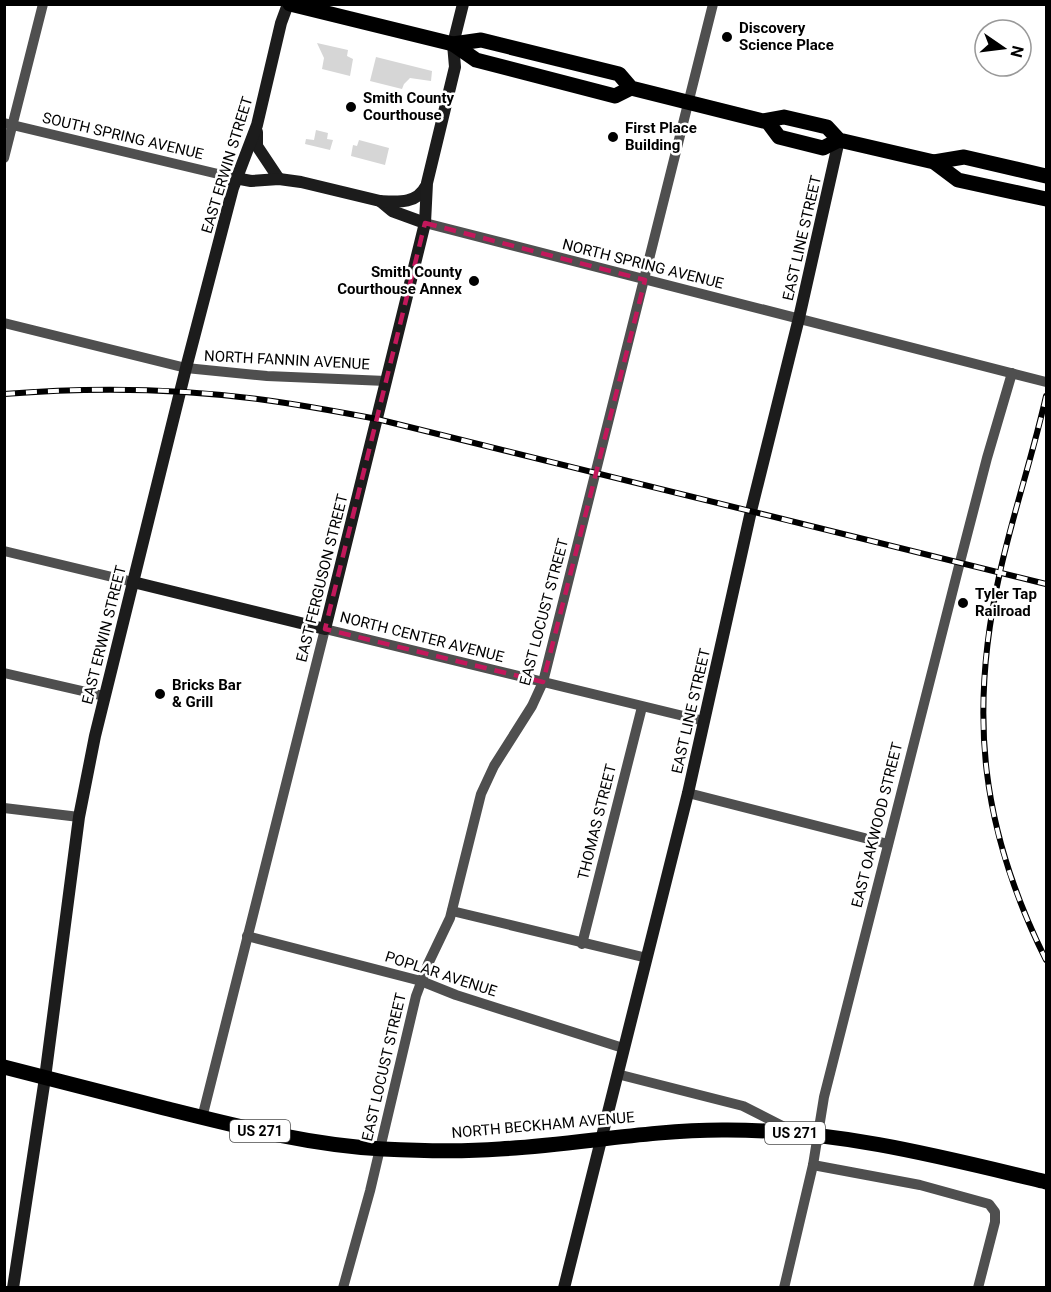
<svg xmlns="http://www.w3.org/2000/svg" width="1051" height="1292" font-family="Roboto,sans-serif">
	<rect width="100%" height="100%" fill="#fff"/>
	<g fill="#d6d6d6">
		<polygon points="317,43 348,50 347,56 353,59 350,76 322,69 324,58"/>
		<polygon points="376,57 432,71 431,81 410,78 404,84 402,89 370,81"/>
		<polygon points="316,130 328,133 327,139 333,140 330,150 305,144 306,139 314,140"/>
		<polygon points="359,140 389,148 385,165 351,156 353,145 357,146"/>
	</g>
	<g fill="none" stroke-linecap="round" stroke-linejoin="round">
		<g stroke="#4f4f4f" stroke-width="10">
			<polyline points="4,123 235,178"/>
			<polyline points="4,158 43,4"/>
			<polyline points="425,223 1046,382"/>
			<polyline points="4,323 186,368 267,376 386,381"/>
			<polyline points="4,551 133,582"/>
			<polyline points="4,673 104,696"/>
			<polyline points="688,793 888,844"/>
			<polyline points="4,808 79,817"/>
			<polyline points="452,911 647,958"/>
			<polyline points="247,936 421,981 456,995 623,1048"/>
			<polyline points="582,944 642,707"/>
			<polyline points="617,1074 743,1106 790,1130"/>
			<polyline points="202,1118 325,629 704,721"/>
			<polyline points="813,1165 920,1185 989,1204 995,1212 995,1222 978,1288"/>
			<polyline points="343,1288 370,1191 416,996 428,964 450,918 481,794 494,766 532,706 543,682 713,4"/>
			<polyline points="784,1288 813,1165 824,1097 960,562 987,458 1012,373"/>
		</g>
		<g stroke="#1c1c1c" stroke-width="12">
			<polyline points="257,132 257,146 279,179"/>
			<polyline points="235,178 251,181 279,179 301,182 380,201 392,211 425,223"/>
			<path d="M380,201c18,1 37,3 46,-15"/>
			<polyline points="133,582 325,629 425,223 427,183 455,67 453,44 463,4"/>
			<polyline points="13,1288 45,1078 79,817 95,736 186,368 233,188 257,125 281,23 288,4"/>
			<polyline points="564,1288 688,793 751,511 799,318 839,140"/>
		</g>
		<g stroke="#000" stroke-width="15">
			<polyline points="290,4 453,44 476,60 615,96 631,88"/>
			<polyline points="453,44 481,40 619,74 631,88 763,121 784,117 827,127 839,140 934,162 958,180 1046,199"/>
			<polyline points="767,121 779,137 823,148 839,140"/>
			<polyline points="934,162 964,157 1046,176"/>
			<path d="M4,1067c54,14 107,27 160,41 72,18 145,37 219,41 39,2 78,3 117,0 74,-4 148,-19 222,-19 111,-1 217,26 324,52"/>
		</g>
		<defs>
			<g id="rail">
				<path d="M4,394c87,-7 174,-6 261,6 37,5 75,12 112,19l669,165"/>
				<path d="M1046,396c-13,59 -33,117 -46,176 -32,143 -19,257 46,388"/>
			</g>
		</defs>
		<use href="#rail" stroke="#000" stroke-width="6"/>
		<use href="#rail" stroke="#fff" stroke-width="4" stroke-dasharray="11" stroke-linecap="butt"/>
	</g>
	<path fill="none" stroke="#c2185b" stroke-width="4.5" stroke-dasharray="12 8" stroke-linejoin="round" d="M425,223l220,57 -102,402 -218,-53z"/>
	<g fill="#000" stroke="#fff" stroke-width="2">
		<circle cx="727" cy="37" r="6"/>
		<circle cx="351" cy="107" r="6"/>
		<circle cx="613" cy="137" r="6"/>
		<circle cx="474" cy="281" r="6"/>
		<circle cx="963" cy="603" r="6"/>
		<circle cx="160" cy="694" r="6"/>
	</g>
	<g text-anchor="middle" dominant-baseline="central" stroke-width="5" stroke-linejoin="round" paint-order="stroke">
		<g fill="#fff" stroke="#4c4c4c" stroke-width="1.5">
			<rect x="230" y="1120" width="60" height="22" rx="4.5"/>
			<rect x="765" y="1122" width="60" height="22" rx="4.5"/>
		</g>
		<g font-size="14" font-weight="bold" fill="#000">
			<text x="260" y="1131">US 271</text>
			<text x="795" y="1133">US 271</text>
		</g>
		<g font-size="15" font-weight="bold" fill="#000" stroke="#fff" text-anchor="start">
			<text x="739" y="28">Discovery<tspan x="739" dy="17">Science Place</tspan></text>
			<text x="363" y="98">Smith County<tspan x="363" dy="17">Courthouse</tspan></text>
			<text x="625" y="128">First Place<tspan x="625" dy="17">Building</tspan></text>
			<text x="462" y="272" text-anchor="end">Smith County<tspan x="462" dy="17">Courthouse Annex</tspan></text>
			<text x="975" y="594">Tyler Tap<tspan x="975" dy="17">Railroad</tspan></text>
			<text x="172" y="685">Bricks Bar<tspan x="172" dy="17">&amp; Grill</tspan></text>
		</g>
		<g font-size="15" fill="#000" stroke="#fff">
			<text transform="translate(123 136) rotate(13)">SOUTH SPRING AVENUE</text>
			<text transform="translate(227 165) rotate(-73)">EAST ERWIN STREET</text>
			<text transform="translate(802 238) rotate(-77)">EAST LINE STREET</text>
			<text transform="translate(643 264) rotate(14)">NORTH SPRING AVENUE</text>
			<text transform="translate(287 360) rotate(3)">NORTH FANNIN AVENUE</text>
			<text transform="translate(322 578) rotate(-76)">EAST FERGUSON STREET</text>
			<text transform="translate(544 612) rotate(-75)">EAST LOCUST STREET</text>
			<text transform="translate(104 635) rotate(-76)">EAST ERWIN STREET</text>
			<text transform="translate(422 637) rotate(14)">NORTH CENTER AVENUE</text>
			<text transform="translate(691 711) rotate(-77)">EAST LINE STREET</text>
			<text transform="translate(597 822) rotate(-76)">THOMAS STREET</text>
			<text transform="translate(877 825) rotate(-76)">EAST OAKWOOD STREET</text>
			<text transform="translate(441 974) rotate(18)">POPLAR AVENUE</text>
			<text transform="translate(384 1067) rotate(-77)">EAST LOCUST STREET</text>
			<text transform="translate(543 1125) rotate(-5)">NORTH BECKHAM AVENUE</text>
		</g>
	</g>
	<rect width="1051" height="1292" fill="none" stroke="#000000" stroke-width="12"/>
	<g transform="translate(1003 48) rotate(104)"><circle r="28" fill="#ffffff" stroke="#999999" stroke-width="1.5"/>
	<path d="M0-4.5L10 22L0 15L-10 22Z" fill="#000000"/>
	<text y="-9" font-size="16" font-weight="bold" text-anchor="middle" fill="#000000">N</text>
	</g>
</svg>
